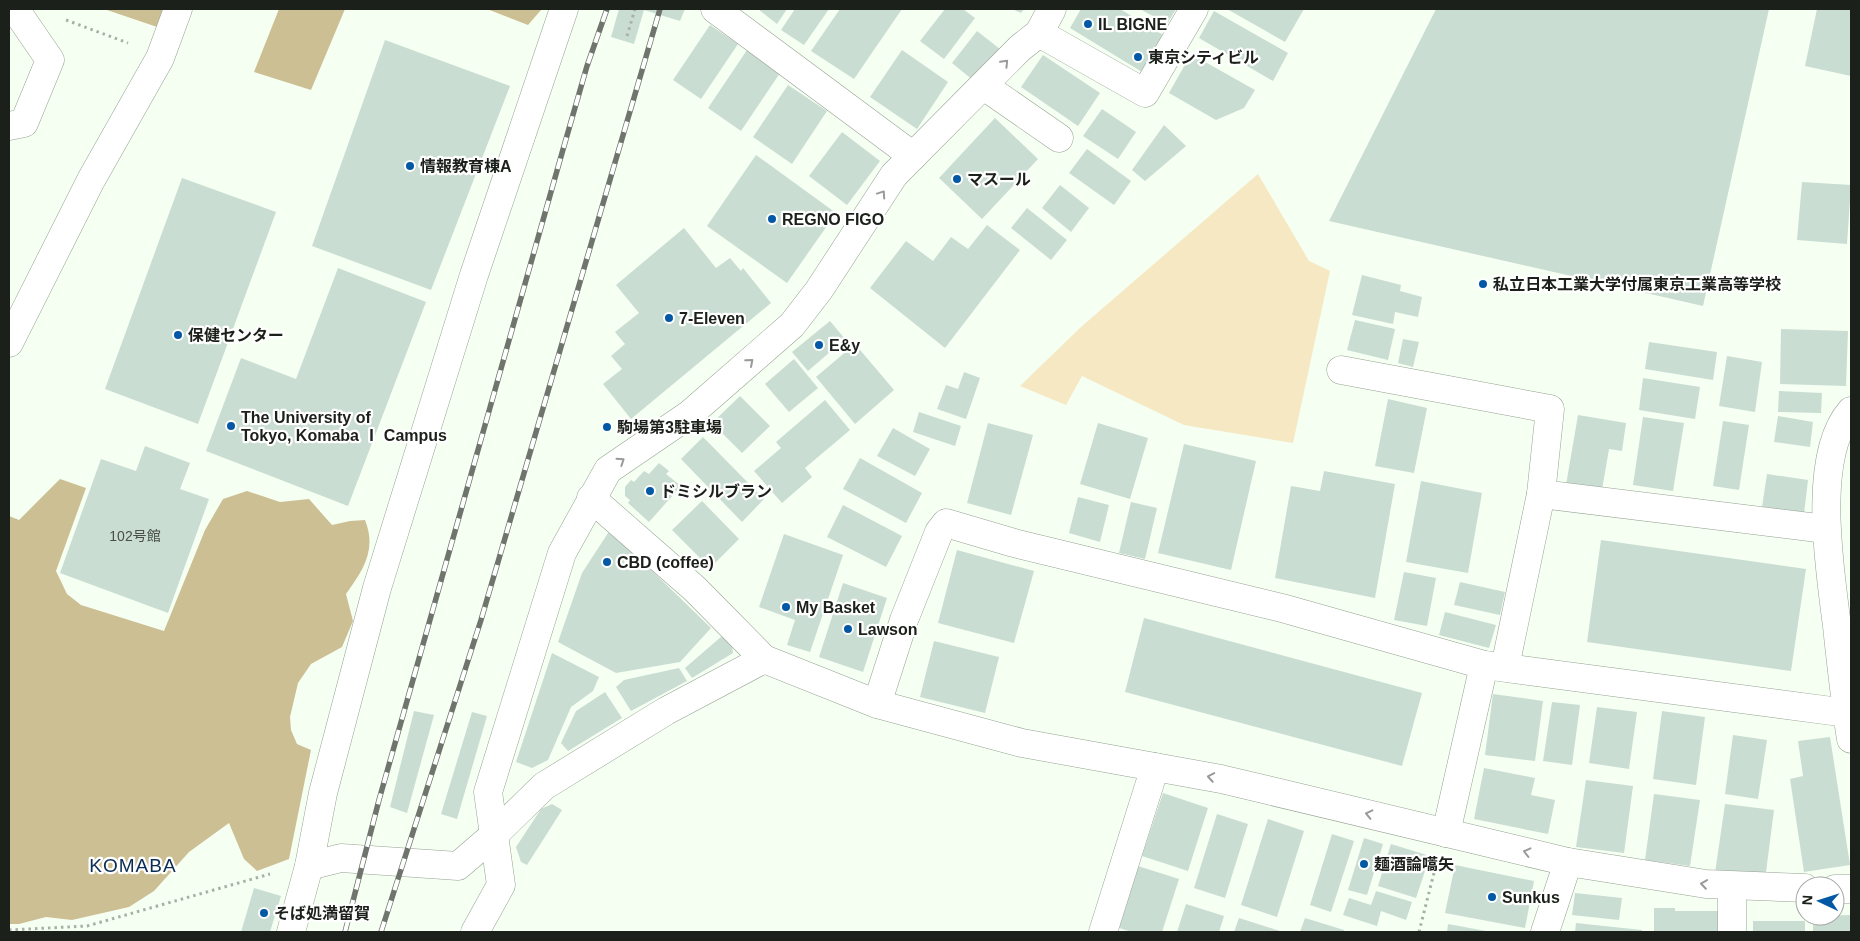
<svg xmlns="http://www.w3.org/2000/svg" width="1860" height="941" font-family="Arial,'Noto Sans JP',sans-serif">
	<rect width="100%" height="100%" fill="#f5fff2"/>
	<polygon fill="#f5e8c3" points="1258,174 1309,261 1330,271 1293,443 1184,425 1082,376 1066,405 1020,386 1081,327"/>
	<g fill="#cdbf94">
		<polygon points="104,9 170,9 163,29"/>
		<polygon points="279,9 345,9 311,90 254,72"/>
		<polygon points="487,9 540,9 541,10 528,25"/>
		<path d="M60,479l26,9 -30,83 11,23 14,11 83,26 41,-101 18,-31 24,-8 33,11 29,-3 23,26 18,-4 15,-1c12,30 -2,50 -19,74l7,27 -11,26 -31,17 -13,19 -8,34 1,13 6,14 14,6 -22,109 -32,12 -13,-12 -15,-36 -40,29 -35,39 -25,16 -57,13 -26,-3 -27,7h-10v-408l10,4z"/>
	</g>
	<g fill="#caddd2">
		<polygon points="619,9 685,9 680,21 644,10 634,44 611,37"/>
		<polygon points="758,9 787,9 777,24"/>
		<polygon points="795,9 829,9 804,45 781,30"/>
		<polygon points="840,9 902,9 854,79 811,51"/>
		<polygon points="945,9 963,9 975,18 944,59 920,41"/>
		<polygon points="1012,9 1024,9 1021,13"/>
		<polygon points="1081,9 1120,9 1170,39 1147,75 1070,28"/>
		<polygon points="1140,9 1176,9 1167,24"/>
		<polygon points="1227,9 1304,9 1285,42"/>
		<polygon points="1436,9 1769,9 1703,306 1329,221"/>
		<polygon points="1817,9 1851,9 1851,76 1805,66"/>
		<polygon points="1214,11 1288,53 1273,81 1199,38"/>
		<polygon points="710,25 738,44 701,99 673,80"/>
		<polygon points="977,31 1000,49 974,81 952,63"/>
		<polygon points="385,40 510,86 431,290 312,246"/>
		<polygon points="747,50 780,73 741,131 708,108"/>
		<polygon points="902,50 948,82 917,129 870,97"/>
		<polygon points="1191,54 1255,90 1244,108 1216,120 1169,93"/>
		<polygon points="1043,55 1100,93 1078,126 1021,87"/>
		<polygon points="788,85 827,111 792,164 753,137"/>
		<polygon points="1102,109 1136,132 1118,159 1083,136"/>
		<polygon points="995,118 1038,159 982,219 939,178"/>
		<polygon points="1164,125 1186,146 1145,181 1132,170"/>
		<polygon points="842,132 880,161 847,205 809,176"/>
		<polygon points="1087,149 1131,181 1114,205 1069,173"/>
		<polygon points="756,155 836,213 787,283 707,226"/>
		<polygon points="182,178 276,212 198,424 105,389"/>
		<polygon points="1802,182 1851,185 1847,244 1797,240"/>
		<polygon points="1060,185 1089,208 1071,232 1042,208"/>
		<polygon points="1027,208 1067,240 1051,260 1011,228"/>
		<polygon points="987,225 1020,250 945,348 870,288 906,241 933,261 951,237 968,249"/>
		<polygon points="684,228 716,268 730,258 741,271 743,268 771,303 631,419 603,384 622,369 611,356 625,344 615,332 639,313 616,285"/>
		<polygon points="338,268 426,302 348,506 206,451 241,358 296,379"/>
		<polygon points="1362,275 1401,285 1400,291 1422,297 1418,317 1395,312 1393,324 1352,315"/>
		<polygon points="1355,320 1395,329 1388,360 1347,350"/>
		<polygon points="830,321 845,339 808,371 792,352"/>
		<polygon points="1781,329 1848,331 1846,386 1780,384"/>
		<polygon points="1403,339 1419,342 1413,367 1398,363"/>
		<polygon points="1649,342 1717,352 1713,380 1645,369"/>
		<polygon points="855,344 894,390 855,424 816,377"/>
		<polygon points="1727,356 1762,362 1755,412 1719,406"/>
		<polygon points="794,359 818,388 789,412 765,384"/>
		<polygon points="964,372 980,378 966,419 937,409 946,385 958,389"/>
		<polygon points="1643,378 1700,387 1695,419 1639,410"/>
		<polygon points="1779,391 1822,393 1821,413 1778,412"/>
		<polygon points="740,396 770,426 742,453 712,423"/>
		<polygon points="1388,399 1427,408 1414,473 1375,466"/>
		<polygon points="825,400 850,430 805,468 812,477 782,503 754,471 781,448 776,442"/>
		<polygon points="919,412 961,426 955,446 913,432"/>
		<polygon points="1578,415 1626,423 1622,451 1609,449 1602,490 1566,485"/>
		<polygon points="1778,416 1813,422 1810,447 1774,442"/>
		<polygon points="1643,417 1684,423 1673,491 1633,485"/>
		<polygon points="1723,421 1749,425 1739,490 1713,486"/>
		<polygon points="988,423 1033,435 1011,515 967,503"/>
		<polygon points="1098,423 1148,438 1130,499 1080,484"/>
		<polygon points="893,428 930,449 915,476 877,456"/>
		<polygon points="703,437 764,499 742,522 681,459"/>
		<polygon points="1184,444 1256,461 1231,570 1158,553"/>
		<polygon points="145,446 190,463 180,489 209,499 168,613 60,573 101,459 136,471"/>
		<polygon points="860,458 922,493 906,523 843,489"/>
		<polygon points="659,463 669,471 666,474 681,486 649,522 628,503 630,500 625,496 625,487 631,480 634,482 644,471 649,474"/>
		<polygon points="1324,471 1395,484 1375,598 1275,578 1291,486 1320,491"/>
		<polygon points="1767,474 1808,480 1804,514 1762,507"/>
		<polygon points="1421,481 1482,493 1468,573 1406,562"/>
		<polygon points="1078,497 1109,505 1100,542 1069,533"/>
		<polygon points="702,501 739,539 710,568 672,530"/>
		<polygon points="1131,502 1157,508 1145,559 1119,553"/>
		<polygon points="843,505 902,536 886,567 827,537"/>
		<polygon points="610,530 711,628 680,662 616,673 558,642 582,573"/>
		<polygon points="784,534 843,555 810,652 787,645 795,620 759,607"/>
		<polygon points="1601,540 1806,569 1791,671 1587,642"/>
		<polygon points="957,550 1034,571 1014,643 938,623"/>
		<polygon points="1404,572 1436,578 1427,626 1394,620"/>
		<polygon points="1460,582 1505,592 1500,615 1454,605"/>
		<polygon points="843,583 887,598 863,672 819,657"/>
		<polygon points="1445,612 1496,625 1489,648 1439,635"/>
		<polygon points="1144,618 1422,693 1402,766 1125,692"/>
		<polygon points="722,636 732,645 733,653 692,678 685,668"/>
		<polygon points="934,641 999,657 985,713 920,697"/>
		<polygon points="552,653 599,677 593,691 571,707 548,760 532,768 516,762"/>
		<polygon points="679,668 687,681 631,711 616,687 624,680"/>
		<polygon points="605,692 622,718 568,751 561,743 576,711"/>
		<polygon points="1493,694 1543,701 1535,761 1485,755"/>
		<polygon points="1552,702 1580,705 1572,765 1543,761"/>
		<polygon points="1597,707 1637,712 1629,769 1589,763"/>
		<polygon points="414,711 434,715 407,813 390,807"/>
		<polygon points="1662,711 1705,717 1696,785 1653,779"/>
		<polygon points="472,712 487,716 457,819 441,814"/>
		<polygon points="1733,735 1767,740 1758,799 1725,794"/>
		<polygon points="1830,737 1850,865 1804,872 1790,779 1803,776 1798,741"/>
		<polygon points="1484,768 1535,778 1531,795 1555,800 1548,834 1474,819"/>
		<polygon points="1586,780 1633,786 1624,853 1576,847"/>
		<polygon points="1163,793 1208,808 1188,871 1142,856"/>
		<polygon points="1654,794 1700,800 1690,866 1645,860"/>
		<polygon points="552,804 562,810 527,865 521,862 516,847 541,809"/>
		<polygon points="1725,804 1774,810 1765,880 1715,873"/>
		<polygon points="1217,814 1248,824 1225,898 1194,888"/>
		<polygon points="1268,819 1304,831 1277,917 1241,905"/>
		<polygon points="1332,834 1354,841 1331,912 1310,905"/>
		<polygon points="1364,838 1383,844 1367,895 1348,890"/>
		<polygon points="1391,844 1430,856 1416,898 1378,886"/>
		<polygon points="1455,865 1534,881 1525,928 1445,913"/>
		<polygon points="1138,866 1179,879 1162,932 1132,932 1119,928"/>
		<polygon points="254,888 281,896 270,932 241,932"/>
		<polygon points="1376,891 1412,902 1406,920 1381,911 1377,926 1343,915 1349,898 1371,905"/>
		<polygon points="1575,893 1622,898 1619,920 1572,915"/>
		<polygon points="1186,904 1224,916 1219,932 1177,932"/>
		<polygon points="1654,908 1675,908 1675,911 1718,911 1718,932 1654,932"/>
		<polygon points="1851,915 1851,932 1813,932 1813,916"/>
		<polygon points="1239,918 1283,932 1234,932"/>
		<polygon points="1305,918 1344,930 1344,932 1300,932"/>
		<rect x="1753" y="921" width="52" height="11"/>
		<polygon points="1576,923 1642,930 1642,932 1575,932"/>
		<polygon points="1448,924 1486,931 1486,932 1447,932"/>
	</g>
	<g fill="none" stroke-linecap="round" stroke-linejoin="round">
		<defs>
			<g id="minor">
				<polyline points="715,9 913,156"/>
				<polyline points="1039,33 1145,93 1194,9"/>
				<polyline points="984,86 1059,138"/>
				<polyline points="9,126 24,123 50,60 15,9"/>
				<polyline points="9,343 91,180 160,58 178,9"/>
				<polyline points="1341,370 1550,409 1541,494"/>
				<path d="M1851,411c-40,45 -21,159 -14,215 4,38 8,75 14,113"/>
				<polyline points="591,498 695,589 764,659 877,704 1022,743 1221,779 1568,862 1706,884 1805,888"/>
				<polyline points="1505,667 1541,494 1826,529"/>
				<polyline points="877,704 904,620 939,532 946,523 1014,543 1282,608 1484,665 1847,713"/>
				<polyline points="1446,833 1484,665"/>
				<polyline points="309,866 341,858 458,866 494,835 544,786 666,711 764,659"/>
				<polyline points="1732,886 1732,932"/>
				<polyline points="1835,889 1851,889"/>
				<polyline points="291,932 309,866 323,793 377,588 474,275 564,9"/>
				<polyline points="475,932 501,885 488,792 562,553 608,470 690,414 792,325 819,290 894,175 1020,48 1039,33 1052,9"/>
				<polyline points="1103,932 1155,767"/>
				<polyline points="1545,932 1568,862"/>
			</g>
		</defs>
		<use href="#minor" stroke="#96a293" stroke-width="29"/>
		<g stroke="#a8b0a6" stroke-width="3" stroke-dasharray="2.5 4" stroke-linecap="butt">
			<polyline points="66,20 128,43"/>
			<polyline points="627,36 635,9"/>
			<polyline points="9,930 87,926 270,874"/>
			<polyline points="1419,932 1436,865"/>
		</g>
		<use href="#minor" stroke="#fff" stroke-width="28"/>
		<defs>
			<g id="rail">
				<polyline points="345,932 379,800 562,153 587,66 607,9"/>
				<polyline points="381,932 481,620 660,9"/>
			</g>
		</defs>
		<use href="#rail" stroke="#6f756d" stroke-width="5.5"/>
		<use href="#rail" stroke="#fff" stroke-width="4" stroke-dasharray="11" stroke-linecap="butt"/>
	</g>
	<defs><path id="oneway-chevron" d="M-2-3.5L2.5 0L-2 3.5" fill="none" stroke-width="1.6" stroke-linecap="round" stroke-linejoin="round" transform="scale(1.25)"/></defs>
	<g stroke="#999b98">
		<use href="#oneway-chevron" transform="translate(1005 63) rotate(-46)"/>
		<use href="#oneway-chevron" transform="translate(882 194) rotate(-56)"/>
		<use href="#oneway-chevron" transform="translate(750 362) rotate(-41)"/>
		<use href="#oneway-chevron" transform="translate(621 461) rotate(-34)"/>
		<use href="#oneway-chevron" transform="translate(1211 777) rotate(-170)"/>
		<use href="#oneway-chevron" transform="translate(1369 814) rotate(-167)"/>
		<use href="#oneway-chevron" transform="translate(1527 852) rotate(-166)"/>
		<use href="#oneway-chevron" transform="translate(1704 884) rotate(-172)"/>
	</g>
	<g fill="#0358a6" stroke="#fff" stroke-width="2">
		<circle cx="1088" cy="24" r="5"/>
		<circle cx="1138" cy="57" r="5"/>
		<circle cx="410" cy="166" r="5"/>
		<circle cx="957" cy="179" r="5"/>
		<circle cx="772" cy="219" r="5"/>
		<circle cx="1483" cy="284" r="5"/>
		<circle cx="669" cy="318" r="5"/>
		<circle cx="178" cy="335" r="5"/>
		<circle cx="819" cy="345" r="5"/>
		<circle cx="231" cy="426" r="5"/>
		<circle cx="607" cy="427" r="5"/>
		<circle cx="650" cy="491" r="5"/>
		<circle cx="607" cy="562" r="5"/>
		<circle cx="786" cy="607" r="5"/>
		<circle cx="848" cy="629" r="5"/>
		<circle cx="1364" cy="864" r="5"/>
		<circle cx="1492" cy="897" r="5"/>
		<circle cx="264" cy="913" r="5"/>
	</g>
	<g text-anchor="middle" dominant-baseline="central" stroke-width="4.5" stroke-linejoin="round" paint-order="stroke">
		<g font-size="14" fill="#484f48">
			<text x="135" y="536">102号館</text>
		</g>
		<g font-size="16" font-weight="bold" fill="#1c201a" stroke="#fff" text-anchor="start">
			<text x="1098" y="24">IL BIGNE</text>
			<text x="1148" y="57">東京シティビル</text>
			<text x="420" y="166">情報教育棟A</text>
			<text x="967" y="179">マスール</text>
			<text x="782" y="219">REGNO FIGO</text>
			<text x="1493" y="284">私立日本工業大学付属東京工業高等学校</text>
			<text x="679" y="318">7-Eleven</text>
			<text x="188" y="335">保健センター</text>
			<text x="829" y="345">E&amp;y</text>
			<text x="241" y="417">The University of<tspan x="241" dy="18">Tokyo, Komaba Ⅰ Campus</tspan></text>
			<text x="617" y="427">駒場第3駐車場</text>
			<text x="660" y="491">ドミシルブラン</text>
			<text x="617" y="562">CBD (coffee)</text>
			<text x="796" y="607">My Basket</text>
			<text x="858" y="629">Lawson</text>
			<text x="1374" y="864">麺酒論嚆矢</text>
			<text x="1502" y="897">Sunkus</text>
			<text x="274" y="913">そば処満留賀</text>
		</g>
		<g font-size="19" letter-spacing="1" fill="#0a2d54" stroke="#fff">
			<text x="133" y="865">KOMABA</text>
		</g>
	</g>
	<rect width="1860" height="941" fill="none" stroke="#1c201a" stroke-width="20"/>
	<g transform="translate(1820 901) rotate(274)"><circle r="24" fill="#ffffff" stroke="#a4a6a3"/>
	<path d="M0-4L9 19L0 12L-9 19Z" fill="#0358a6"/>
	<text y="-8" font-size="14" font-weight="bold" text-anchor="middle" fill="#1c201a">N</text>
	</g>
</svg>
